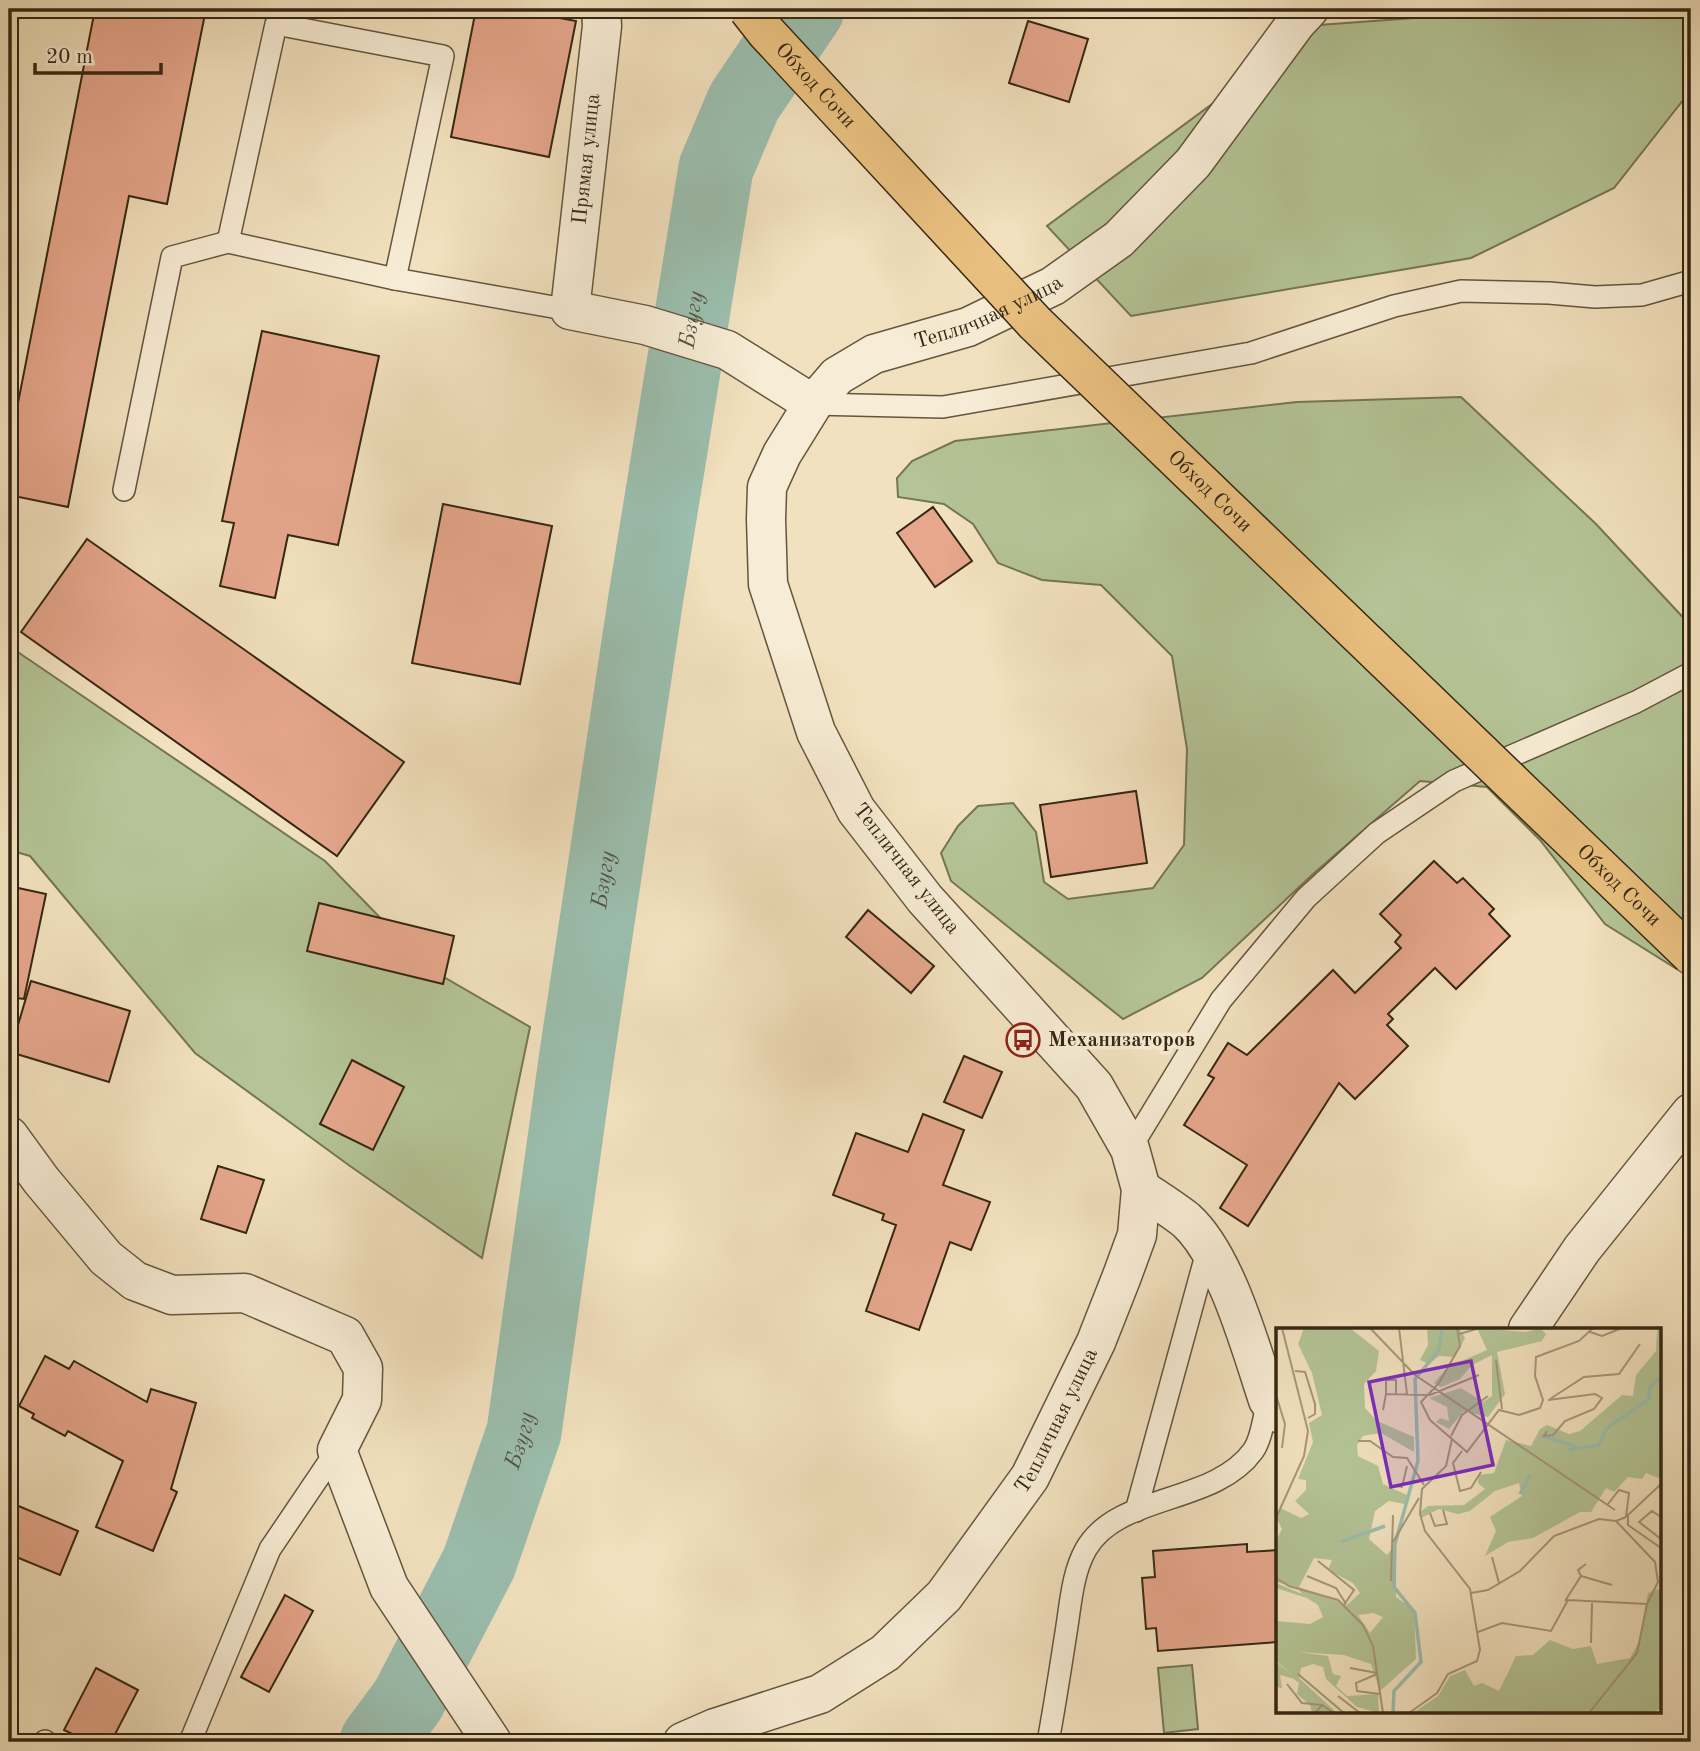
<svg xmlns="http://www.w3.org/2000/svg" width="1700" height="1751" font-family="'Old Standard TT',serif">
	<rect width="100%" height="100%" fill="#f2e1be"/>
	<filter id="stains"><feTurbulence type="fractalNoise" baseFrequency=".00286" numOctaves="4"/><feColorMatrix values="0 0 0 0 .2 0 0 0 0 .09 0 0 0 0 .02 0 0 0 .5 -.17"/></filter>
	<radialGradient id="worn" r=".72"><stop offset=".6" stop-color="#630" stop-opacity="0"/><stop offset="1" stop-color="#630" stop-opacity=".3"/></radialGradient>
	<g fill="#b4c496" stroke="#747654" stroke-width="2">
		<polygon points="1536,9 1691,9 1691,90 1614,188 1471,258 1131,316 1047,226 1319,25"/>
		<polygon points="1461,397 1596,524 1691,626 1691,978 1605,924 1540,840 1487,787 1420,781 1312,875 1202,978 1123,1019 951,881 941,853 958,826 978,806 1013,803 1036,832 1044,882 1068,899 1153,888 1184,845 1187,749 1172,656 1101,585 1042,580 998,563 973,524 944,504 898,497 897,478 912,461 955,441 1297,402"/>
		<polygon points="9,646 325,861 430,969 530,1027 482,1258 350,1166 195,1053 30,856 9,850"/>
		<polygon points="1192,1665 1198,1729 1164,1733 1158,1668"/>
	</g>
	<g fill="none" stroke-linecap="round" stroke-linejoin="round">
		<path stroke="#9bbeae" stroke-width="75" id="s1" d="M377,1742l31,-42 71,-137 45,-131 53,-378 69,-457 70,-429 28,-66 63,-93"/>
	</g>
	<g fill="#e6a78c" stroke="#352713" stroke-width="2">
		<polygon points="95,9 206,9 167,204 129,196 68,507 9,495 9,449"/>
		<polygon points="476,9 512,9 576,21 549,157 451,137"/>
		<polygon points="1028,21 1088,39 1069,102 1009,83"/>
		<polygon points="262,331 379,356 338,545 288,535 275,598 220,586 234,523 222,521"/>
		<polygon points="443,504 552,526 520,684 412,663"/>
		<polygon points="933,507 972,561 935,587 897,533"/>
		<polygon points="87,539 404,762 337,856 21,632"/>
		<polygon points="1136,791 1147,863 1051,877 1040,805"/>
		<polygon points="1434,861 1457,883 1463,878 1494,909 1489,914 1510,936 1456,989 1435,968 1388,1014 1393,1019 1387,1025 1408,1046 1355,1099 1339,1083 1248,1226 1220,1208 1247,1165 1184,1125 1214,1078 1208,1075 1228,1043 1247,1055 1333,970 1355,993 1401,948 1395,942 1401,935 1380,914"/>
		<polygon points="9,886 46,894 24,999 9,997"/>
		<polygon points="319,903 454,936 443,984 307,951"/>
		<polygon points="868,910 934,966 911,993 846,937"/>
		<polygon points="31,981 130,1011 109,1082 10,1052"/>
		<polygon points="964,1056 1002,1072 982,1118 944,1102"/>
		<polygon points="352,1060 404,1087 373,1150 320,1124"/>
		<polygon points="923,1114 964,1130 943,1185 990,1202 971,1250 950,1242 919,1330 866,1311 896,1225 882,1220 884,1214 833,1195 856,1133 908,1152"/>
		<polygon points="218,1166 264,1180 246,1233 201,1219"/>
		<polygon points="45,1356 69,1369 74,1361 147,1402 151,1389 196,1403 171,1489 177,1492 153,1551 96,1527 123,1461 68,1431 65,1436 32,1418 34,1414 19,1406"/>
		<polygon points="9,1502 78,1531 60,1575 9,1554"/>
		<polygon points="1247,1544 1247,1552 1278,1550 1278,1642 1158,1651 1156,1628 1146,1629 1142,1578 1155,1577 1153,1551"/>
		<polygon points="285,1595 313,1611 269,1692 241,1677"/>
		<polygon points="96,1668 138,1690 111,1742 89,1742 64,1730"/>
	</g>
	<g fill="none" stroke-linecap="round" stroke-linejoin="round">
		<defs>
			<g id="service">
				<polyline points="228,242 276,24 443,56 395,279"/>
				<polyline points="813,404 943,407 1251,353 1394,306 1461,291 1549,293 1595,297 1642,295 1691,281"/>
				<polyline points="124,490 172,257 228,242 395,279 570,310"/>
				<polyline points="1130,1149 1221,1000 1306,898 1377,833 1454,781 1636,702 1691,673"/>
				<polyline points="1136,1511 1208,1248"/>
				<polyline points="45,1741 46,1742"/>
				<polyline points="190,1742 270,1549 337,1450"/>
				<path d="M1048,1742c7,-38 13,-77 19,-116 4,-26 6,-54 19,-77 32,-56 128,-44 167,-98 9,-12 11,-36 15,-51"/>
			</g>
			<g id="minor">
				<polyline points="601,9 602,26 570,310 645,325 727,350 813,404"/>
				<polyline points="9,1136 41,1180 106,1258 135,1281 172,1295 245,1293 345,1336 363,1368 362,1400 337,1450 389,1587 492,1742"/>
				<path d="M1141,1189c15,10 31,20 45,31 40,36 65,129 82,180l10,13"/>
				<polyline points="1528,1329 1582,1249 1691,1113"/>
			</g>
			<g id="tertiary">
				<path id="s2" d="M683,1742l32,-14 105,-34 65,-41 59,-57 86,-119 66,-135 26,-66 15,-41 4,-46 -11,-40 -36,-63 -169,-187 -69,-89 -40,-78 -48,-148 -2,-65 1,-32 15,-33 31,-50 24,-28 37,-22 94,-27 85,-41 66,-47 74,-76 103,-140 13,-14"/>
			</g>
		</defs>
		<use href="#service" stroke="#64563e" stroke-width="24"/>
		<use href="#minor" stroke="#64563e" stroke-width="41"/>
		<use href="#tertiary" stroke="#64563e" stroke-width="41"/>
		<use href="#service" stroke="#f7ecd5" stroke-width="21"/>
		<use href="#minor" stroke="#f7ecd5" stroke-width="38"/>
		<use href="#tertiary" stroke="#f7ecd5" stroke-width="38"/>
		<defs>
			<g id="trunk-bridge">
				<path id="s3" d="M748,9l18,23 269,291 656,632"/>
			</g>
		</defs>
		<use href="#trunk-bridge" stroke="#352713" stroke-width="41" stroke-linecap="butt"/>
		<use href="#trunk-bridge" stroke="#e9c07f" stroke-width="38"/>
	</g>
	<defs>
		<symbol id="bus-ring" viewBox="-11 -11 22 22"><circle r="9.5" fill="#f7ecd5" stroke="#8f2418" stroke-width="1.5"/><path d="M-5-6H5V4H4V6H2V4H-2V6H-4V4H-5ZM-3.5-4V0h7V-4ZM-3.5 1.2v1.5H-2V1.2ZM2 1.2v1.5H3.5V1.2Z" fill="#8f2418"/></symbol>
	</defs>
	<g fill-rule="evenodd">
		<use href="#bus-ring" x="1004" y="1021" width="38" height="38"/>
	</g>
	<g text-anchor="middle" dominant-baseline="central" stroke-width="7" stroke-linejoin="round" paint-order="stroke">
		<g font-size="21" fill="#352713" stroke="#f7ecd5">
			<text stroke="none"><textPath href="#s3" startOffset="102">Обход Сочи</textPath></text>
			<text transform="translate(587 159) rotate(-84)">Прямая улица</text>
			<text stroke="none"><textPath href="#s2" startOffset="1878">Тепличная улица</textPath></text>
			<text stroke="none"><textPath href="#s3" startOffset="668">Обход Сочи</textPath></text>
			<text transform="translate(906 869) rotate(52)">Тепличная улица</text>
			<text stroke="none"><textPath href="#s3" startOffset="1236">Обход Сочи</textPath></text>
			<text stroke="none"><textPath href="#s2" startOffset="513">Тепличная улица</textPath></text>
		</g>
		<g font-size="21" font-weight="bold" fill="#352713" stroke="#f7ecd5" text-anchor="start">
			<text x="1048" y="1040">Механизаторов</text>
		</g>
		<g font-size="23" font-style="italic" fill="#545442" stroke="#f7ecd5">
			<text stroke="none"><textPath href="#s1" startOffset="1470">Бзугу</textPath></text>
			<text stroke="none"><textPath href="#s1" startOffset="903">Бзугу</textPath></text>
			<text stroke="none"><textPath href="#s1" startOffset="336">Бзугу</textPath></text>
		</g>
	</g>
	<g transform="translate(1276 1328)">
		<rect width="385" height="385" fill="#f2e1be"/>
		<path d="M28,0h46l29,23 -3,20 -12,13 1,24 12,13 37,16v15l-33,-19 -18,3 -6,9 1,11 20,10 5,18 26,12 -4,8 -16,-3 -14,10 -6,28 18,16 8,-10 1,52 18,13 2,49 -36,32 -9,-27 -27,-9 -46,-3 30,4 5,18 8,2 -5,10 11,10 31,-2 1,19 -22,-6 -31,-28 -3,-12 -10,-3 -12,4 -2,10 38,35h-25l-2,-8 -13,-11 2,-11 -5,-4 -14,-4 2,13 -6,-1v-25l18,14 -18,-15v-40l34,3 13,-7 -5,-12 -11,-7 -31,-10v-5l26,11 -5,-7 -21,-5v-41l6,-12 -6,-12 4,-9 21,10 8,-4 -14,-13 11,-11v-10l-8,-1 15,-37 -4,-19 13,-8 -10,-42 -14,-29zM38,230l18,2 -4,10 25,13 7,10 -13,12 -48,-18zM97,285l10,4 -13,16 -12,-18zM151,0h32l6,10 -10,19 -16,-1 -10,8 -9,-4 8,-15zM201,0l49,4 14,-4 6,6 -4,7 -45,11 8,42 -17,23 -24,-6 -15,18 -13,-7 4,-4 9,3 -2,-14 -18,-9 32,-10 22,14 9,-6v-41l-20,10 -12,14 -19,8 -7,-4 14,-16 39,-17zM385,0v151l-15,-6 -4,6 -14,-2 -14,15 -8,-4 -15,24h-11l-47,26 -25,4 -23,14 11,-25 -6,-14 32,-21 -3,-13 -24,8 -25,20 -12,3 -19,-5 -18,9 -1,-6 8,-6 36,-1 21,-16 -7,-6 1,-8 15,-2 12,-33 25,6 9,-17 7,-4 22,9 11,-3 42,-36 11,1 3,-21 20,-24 1,-20zM385,260v120l-8,5h-240l25,-17 12,-20 15,-6 9,16 8,-3 17,8 17,-35 17,-1 17,-15 23,9 18,-3 6,18 33,-6 10,-18 8,-47z" fill="#b4c496" fill-rule="evenodd"/>
		<path fill="none" stroke="#9bbeae" stroke-width="3.5" d="M265,108l35,10M293,122l30,-5 8,-17 42,-29 1,-12 11,-9M244,166l10,-19M65,214l44,-16M117,385l1,-22 27,-29 -6,-49 -21,-26 1,-43 23,-83 -3,-82 24,-29 3,-22"/>
		<path fill="none" stroke="#a6977a" stroke-width="2" d="M94,0l45,47 200,135M123,0l8,66M181,0l3,18 -21,37 -18,19 9,18 37,32 32,-42 20,5 21,-7 3,-8 -8,-24 1,-19 43,-16 14,-13M314,4l12,4 20,-8M183,6l21,-6M220,32l6,49M19,43l10,1 10,32v10l-7,4M110,66v-14h10v14M0,67l9,29 -3,24M274,71l34,-22 35,-3 21,-30M107,82l3,-16 44,1 49,-20M271,103l-3,5 9,-1 12,-14 29,-12 8,-11 -7,-4 -47,6M175,108l11,-21 26,-19M82,113h12l23,16 14,1 17,27M186,123l-9,12 7,28 11,-3 10,-16M118,158l8,1 5,-21M332,176l11,-14 10,3 -3,24 -10,4M154,185l5,13 12,-2 -4,-14M351,188l34,-32M352,188v9l33,23M385,189l-9,-6 -13,11 22,17M0,190l28,-62 4,-25 -26,-103M117,214l26,-44M216,229l7,26M42,233l36,29 -10,15M31,248l29,12 10,16M305,248l31,9M0,250l13,8 49,14 25,25 10,21 10,67M115,253l2,-66M195,265l17,-3 32,-19 34,-35 45,-17 17,2M289,273l16,-25 -3,-6 8,-6M202,304l24,-9 49,8 17,-31 79,4 11,-22 -3,-20 -39,-41M315,315l1,-40M74,340l27,5M22,346l46,39M101,346l-21,9 1,8 23,3M11,356l15,19 20,2M62,368l22,17M39,385l7,-8 12,8M133,385l28,-20 11,-19 29,-13 3,-11 -10,-61 -45,-58 -5,-17 2,-25 24,-23 6,-27M313,385l48,-60 10,-49"/>
		<path fill="#7b2cbf" fill-opacity="0.15" stroke="#7b2cbf" stroke-width="3.5" d="M195,33l22,104 -102,22 -22,-105z"/>
		<rect width="385" height="385" fill="none" stroke="#352713" stroke-width="3.5"/>
	</g>
	<rect width="1700" height="1751" fill="none" stroke="#f2e1be" stroke-width="35"/>
	<rect x="10" y="10" width="1679" height="1730" fill="none" stroke="#352713" stroke-width="3.5"/>
	<rect x="18" y="18" width="1665" height="1716" fill="none" stroke="#352713" stroke-width="2"/>
	<path d="M35 63v10h126v-10" fill="none" stroke="#352713" stroke-width="3.5"/>
	<text x="46" y="63" font-size="21" fill="#352713" stroke="#f7ecd5" stroke-width="5" paint-order="stroke">20 m</text>
	<rect width="100%" height="100%" filter="url(#stains)"/>
	<rect width="100%" height="100%" fill="url(#worn)"/>
</svg>
